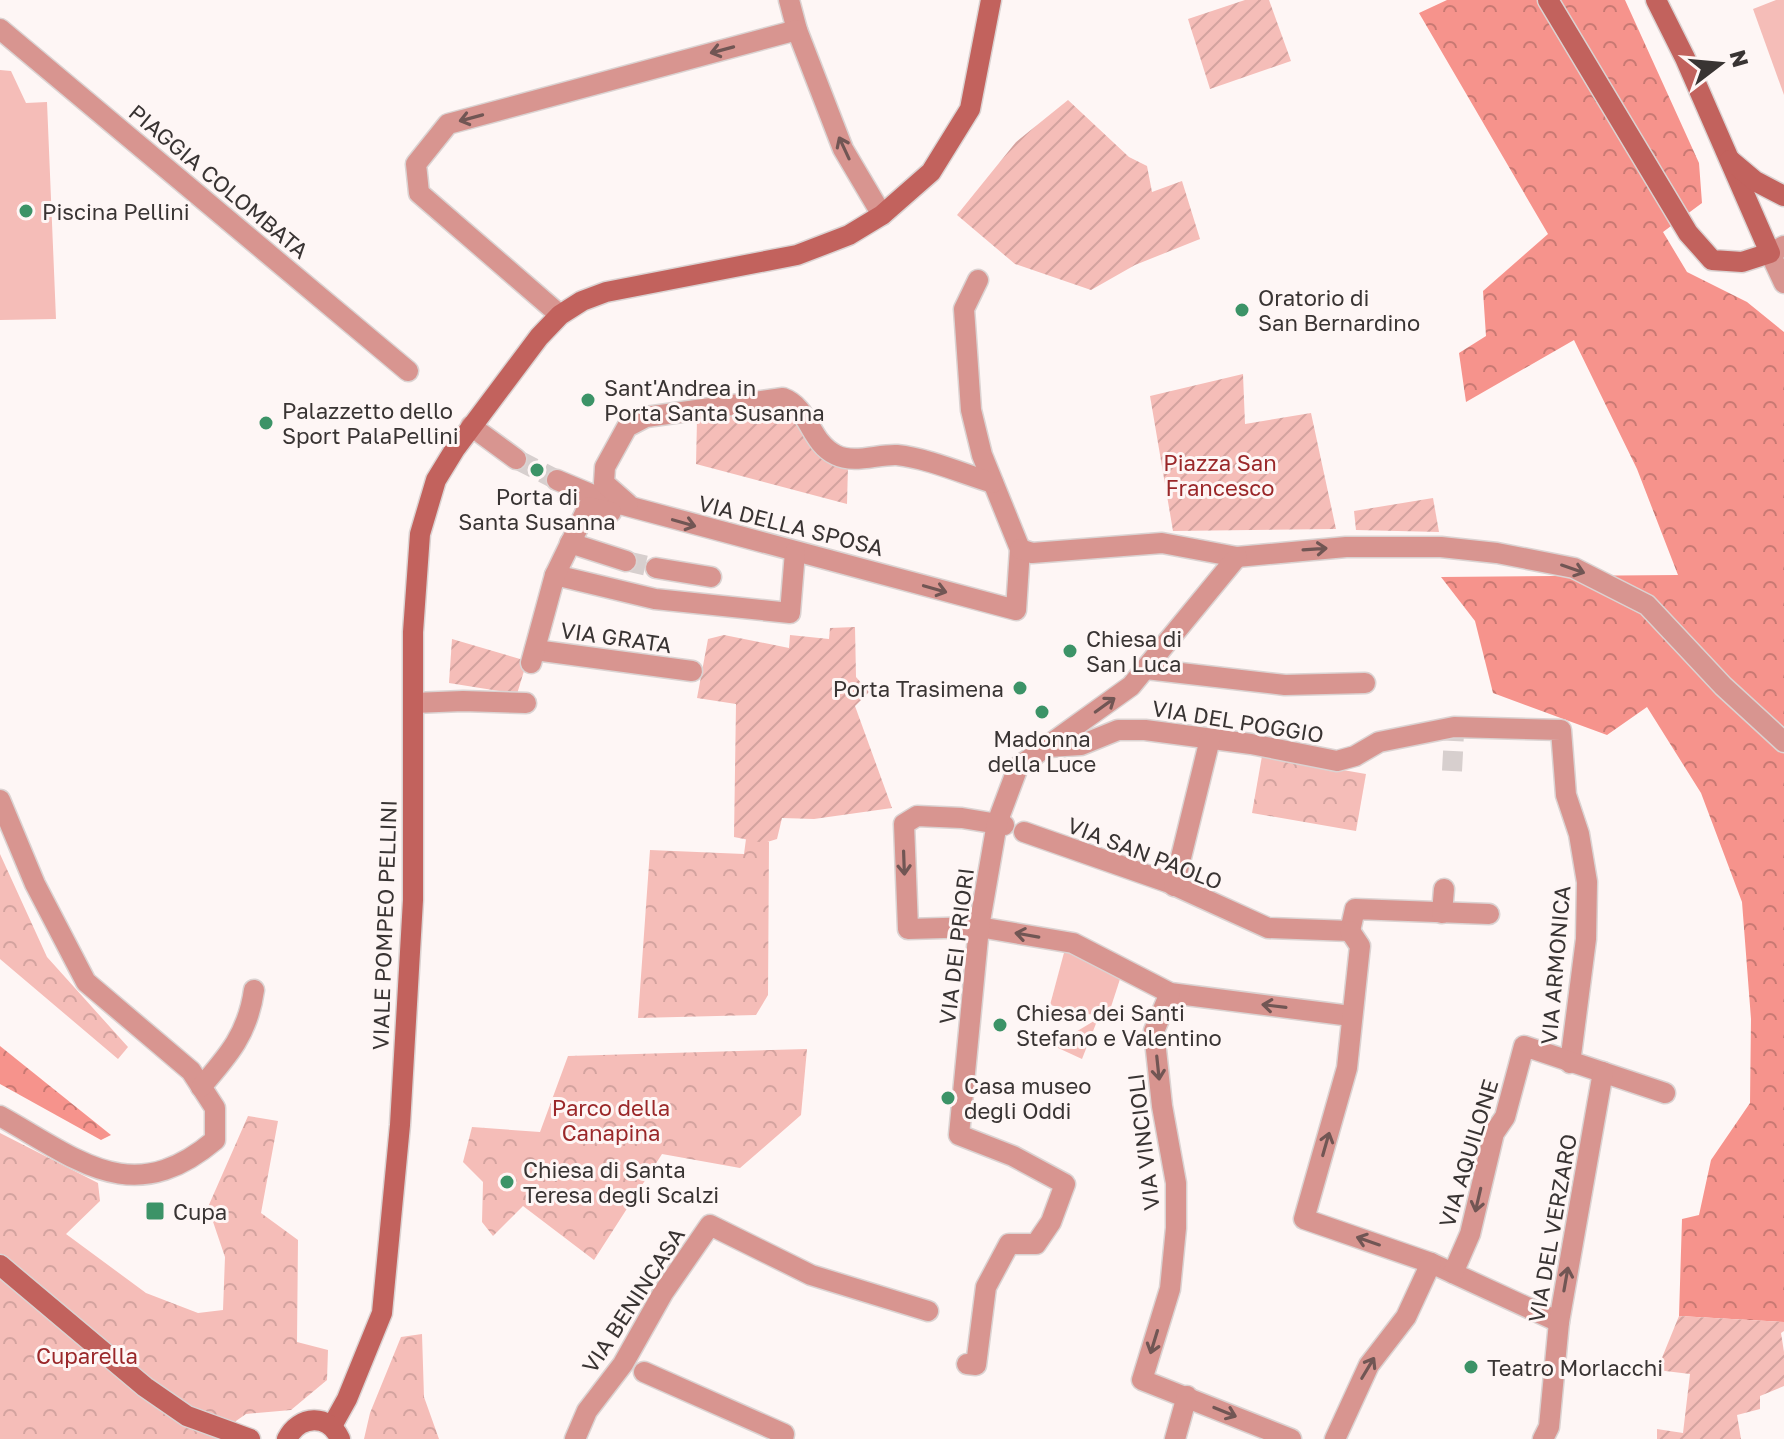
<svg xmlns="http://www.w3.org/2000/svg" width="1784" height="1439" font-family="'Golos Text',sans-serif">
	<defs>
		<pattern id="forest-crowns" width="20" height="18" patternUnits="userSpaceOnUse" patternTransform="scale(2)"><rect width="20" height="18" fill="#f6938c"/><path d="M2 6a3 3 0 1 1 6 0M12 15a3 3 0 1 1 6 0" fill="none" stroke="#c87973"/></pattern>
		<pattern id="park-crowns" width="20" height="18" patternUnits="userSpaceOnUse" patternTransform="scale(2)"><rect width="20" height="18" fill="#f5bdb8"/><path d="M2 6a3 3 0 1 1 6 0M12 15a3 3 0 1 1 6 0" fill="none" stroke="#d3a39f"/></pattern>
		<pattern id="garden-furrows" width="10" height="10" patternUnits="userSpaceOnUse" patternTransform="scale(2)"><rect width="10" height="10" fill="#f5bdb8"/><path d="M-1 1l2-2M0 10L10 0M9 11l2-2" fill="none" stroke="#d3a39f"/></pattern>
	</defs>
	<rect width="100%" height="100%" fill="#fef6f5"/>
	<g fill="#f5bdb8">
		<polygon points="1776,0 1784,0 1784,95 1753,9"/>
		<polygon points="0,70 11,71 26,103 47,102 56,319 0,320"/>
		<polygon points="1065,949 1121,976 1108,1016 1087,1014 1050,1005"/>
		<polygon points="1094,1021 1097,1021 1082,1059 1056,1047 1063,1034 1069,1036"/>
	</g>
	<g fill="url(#forest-crowns)">
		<polygon points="1447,0 1625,0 1699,163 1702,203 1663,232 1687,272 1747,302 1784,332 1784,1322 1679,1316 1682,1219 1699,1215 1711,1160 1750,1103 1751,1019 1742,902 1701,793 1647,707 1607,735 1493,693 1475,621 1441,577 1678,575 1637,469 1574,340 1466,402 1459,353 1486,336 1483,291 1548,234 1419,13"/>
		<polygon points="0,1046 111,1135 101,1140 0,1084"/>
	</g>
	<g fill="url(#park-crowns)">
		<polygon points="1262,756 1366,774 1356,831 1252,813"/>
		<polygon points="746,839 769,842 768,995 756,1015 638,1018 650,850 744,854"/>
		<polygon points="0,854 47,957 128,1047 118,1059 0,959"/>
		<polygon points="807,1049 801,1115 740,1168 662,1154 594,1260 523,1206 493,1236 482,1222 483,1182 463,1162 472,1127 540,1132 568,1056"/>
		<polygon points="248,1116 278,1121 261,1213 298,1240 297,1342 328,1350 327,1380 291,1410 246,1414 236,1421 234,1439 0,1439 0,1133 98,1183 100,1201 66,1234 146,1293 198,1313 223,1310 225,1257 208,1207"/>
		<polygon points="422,1334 424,1397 439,1439 364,1439 370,1413 401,1337"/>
	</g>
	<g fill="url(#garden-furrows)">
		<polygon points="1245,0 1269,0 1291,61 1210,89 1188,19"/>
		<polygon points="1068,100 1129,157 1147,166 1152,192 1182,181 1200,239 1135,265 1091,290 1015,264 957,215 1016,142"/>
		<polygon points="1243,374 1245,424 1311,413 1336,529 1173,531 1150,396"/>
		<polygon points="782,404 848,466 847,504 696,464 697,420"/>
		<polygon points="1433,498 1439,532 1356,530 1354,511"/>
		<polygon points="855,627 856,677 869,692 855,706 892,808 814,819 782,818 777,839 764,843 734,837 736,704 697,698 708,639 724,635 789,648 790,635 829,639 830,628"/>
		<polygon points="452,639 527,661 517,694 449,683"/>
		<polygon points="1679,1316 1784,1322 1784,1331 1781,1333 1784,1352 1784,1386 1760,1396 1760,1409 1737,1415 1741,1439 1657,1439 1657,1429 1683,1433 1690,1374 1657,1370"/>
	</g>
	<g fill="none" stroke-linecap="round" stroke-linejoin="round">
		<g stroke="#d7cfce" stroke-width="20" stroke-dasharray="20 10" stroke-linecap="butt">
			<polyline points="516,459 557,480"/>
			<polyline points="626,561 656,568"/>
			<polyline points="1452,771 1454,734"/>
		</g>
		<defs>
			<g id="street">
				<polyline points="789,0 797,30 843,149 882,215"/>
				<polyline points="0,29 408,371"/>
				<polyline points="1784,246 1770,253 1784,283"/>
				<polyline points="560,315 419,193 416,164 448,124 797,30"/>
				<polyline points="471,426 516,459"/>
				<polyline points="557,480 605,500 1016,610 1020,549 982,455 971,410 964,309 978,280"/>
				<path d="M628,504l-24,-21 1,-16 22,-40 19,-10 137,-19c27,10 26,44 53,57 18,9 42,-1 61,0 30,3 67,19 96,28"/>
				<polyline points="570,543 626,561"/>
				<polyline points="1020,549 1032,553 1162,543 1237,557 1346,547 1441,547 1497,553 1574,568 1647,605 1723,686 1784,742"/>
				<polyline points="656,568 711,577"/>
				<polyline points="555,575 655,599 790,613 795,552"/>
				<polyline points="535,650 692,671"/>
				<polyline points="531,663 555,575 588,507 611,512"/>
				<polyline points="1146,669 1285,685 1365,683"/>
				<polyline points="414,703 463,701 526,703"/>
				<polyline points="1048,747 1081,745 1118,730 1145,730 1251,744 1337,761 1355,756 1379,742 1454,727 1561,730 1566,795 1579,834 1587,882 1586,939 1570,1063"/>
				<path d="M0,800l35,84 51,98 105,89 24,37v32c-83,70 -136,20 -215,-24"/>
				<polyline points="1004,825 962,818 917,816 904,824 908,929 979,927 1073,943 1170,993 1351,1016"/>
				<polyline points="1024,832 1167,882 1268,928 1350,931 1355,909 1489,914"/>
				<polyline points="1174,886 1210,739"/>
				<polyline points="1442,913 1444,889"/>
				<polyline points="1350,931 1360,946 1347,1068 1304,1219 1431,1263 1559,1322"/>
				<polyline points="1170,993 1154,1031 1162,1106 1176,1183 1176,1228 1170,1289 1142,1380 1291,1439"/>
				<path d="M201,1087c28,-32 47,-54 53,-97"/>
				<polyline points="1453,1273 1470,1234 1494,1133 1505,1117 1524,1046 1665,1093"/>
				<polyline points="967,1364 976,1365 986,1287 1009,1244 1036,1244 1051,1222 1065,1184 1013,1156 959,1135 979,927 997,823 1018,767 1131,686 1237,557"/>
				<polyline points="644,1372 784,1434 783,1439"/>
				<polyline points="575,1439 587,1411 623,1364 663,1293 710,1225 811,1275 928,1311"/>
				<polyline points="1175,1439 1187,1396"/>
				<polyline points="1335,1439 1369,1365 1406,1317 1431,1263"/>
				<polyline points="1543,1439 1549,1427 1559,1322 1603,1072"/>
			</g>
			<g id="secondary">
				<polyline points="1548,0 1688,233 1712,260 1742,262 1770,253 1685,58 1656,0"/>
				<polyline points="1730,160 1755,181 1784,196"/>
				<polyline points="0,1265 145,1387 187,1416 250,1439"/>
				<polyline points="332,1426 347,1399 382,1313 400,1125 413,900 413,632 420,534 436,480 455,449 539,337 560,315 582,301 606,292 797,255 849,235 882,215 931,172 970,109 991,0"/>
				<path d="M287,1439c12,-24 42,-26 53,0"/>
			</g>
		</defs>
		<use href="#street" stroke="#dbd3d2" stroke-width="23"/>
		<use href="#secondary" stroke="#dbd3d2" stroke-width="23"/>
		<use href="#street" stroke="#d89590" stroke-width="20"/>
		<use href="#secondary" stroke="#c2625d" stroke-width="20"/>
	</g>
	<defs><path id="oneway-shaft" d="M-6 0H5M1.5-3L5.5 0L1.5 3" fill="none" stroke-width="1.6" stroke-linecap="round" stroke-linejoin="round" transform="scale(2)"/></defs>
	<g stroke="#715654">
		<use href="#oneway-shaft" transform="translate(722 50) rotate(165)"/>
		<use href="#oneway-shaft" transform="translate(471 118) rotate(165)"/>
		<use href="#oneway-shaft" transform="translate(844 148) rotate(-115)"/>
		<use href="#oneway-shaft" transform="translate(684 523) rotate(16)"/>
		<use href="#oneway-shaft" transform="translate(1315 549) rotate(-4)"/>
		<use href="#oneway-shaft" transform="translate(1573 569) rotate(19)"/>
		<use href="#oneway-shaft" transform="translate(935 589) rotate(16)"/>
		<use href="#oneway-shaft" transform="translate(1105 705) rotate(-36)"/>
		<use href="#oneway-shaft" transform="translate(904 863) rotate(88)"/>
		<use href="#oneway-shaft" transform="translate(1027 935) rotate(-170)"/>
		<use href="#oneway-shaft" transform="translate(1274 1006) rotate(-173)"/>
		<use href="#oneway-shaft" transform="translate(1158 1068) rotate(84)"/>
		<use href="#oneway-shaft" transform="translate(1326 1144) rotate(-74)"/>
		<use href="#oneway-shaft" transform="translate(1478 1200) rotate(103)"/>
		<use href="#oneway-shaft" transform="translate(1368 1241) rotate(-161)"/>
		<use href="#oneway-shaft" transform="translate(1566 1279) rotate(-80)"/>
		<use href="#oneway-shaft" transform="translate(1154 1342) rotate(107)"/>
		<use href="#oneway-shaft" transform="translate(1368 1368) rotate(-59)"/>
		<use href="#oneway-shaft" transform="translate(1225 1412) rotate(22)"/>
	</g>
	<g fill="#3c9367" stroke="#fef6f5" stroke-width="3">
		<circle cx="26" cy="211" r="8"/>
		<circle cx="1242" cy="310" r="8"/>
		<circle cx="588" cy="400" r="8"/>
		<circle cx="266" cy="423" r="8"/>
		<circle cx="537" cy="470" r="8"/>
		<circle cx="1070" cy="651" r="8"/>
		<circle cx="1020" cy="688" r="8"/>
		<circle cx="1042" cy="712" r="8"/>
		<circle cx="1000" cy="1025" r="8"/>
		<circle cx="948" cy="1098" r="8"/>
		<circle cx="507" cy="1182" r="8"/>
		<rect x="145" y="1201" width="20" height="20" rx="4"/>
		<circle cx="1471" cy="1367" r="8"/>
	</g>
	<g text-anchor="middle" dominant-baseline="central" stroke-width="6" stroke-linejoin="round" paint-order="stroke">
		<g font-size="22" fill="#393433" stroke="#fef6f5">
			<text transform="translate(219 181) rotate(40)">PIAGGIA COLOMBATA</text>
			<text transform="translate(791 525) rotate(14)">VIA DELLA SPOSA</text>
			<text transform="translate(616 637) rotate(8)">VIA GRATA</text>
			<text transform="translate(1238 721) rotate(9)">VIA DEL POGGIO</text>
			<text transform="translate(1145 853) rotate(21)">VIA SAN PAOLO</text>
			<text transform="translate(384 925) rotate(-88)">VIALE POMPEO PELLINI</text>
			<text transform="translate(956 946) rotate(-83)">VIA DEI PRIORI</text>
			<text transform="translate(1555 965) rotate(-85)">VIA ARMONICA</text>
			<text transform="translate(1143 1142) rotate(-97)">VIA VINCIOLI</text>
			<text transform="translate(1468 1153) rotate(-73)">VIA AQUILONE</text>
			<text transform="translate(1552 1228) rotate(-80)">VIA DEL VERZARO</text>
			<text transform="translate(633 1300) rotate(-57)">VIA BENINCASA</text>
		</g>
		<g font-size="22" fill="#393433" stroke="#fef6f5" text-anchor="start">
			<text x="42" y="211">Piscina Pellini</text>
			<text x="1258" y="297">Oratorio di<tspan x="1258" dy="25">San Bernardino</tspan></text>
			<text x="604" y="387">Sant'Andrea in<tspan x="604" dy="25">Porta Santa Susanna</tspan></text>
			<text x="282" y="410">Palazzetto dello<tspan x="282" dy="25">Sport PalaPellini</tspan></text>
			<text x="537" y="496" text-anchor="middle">Porta di<tspan x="537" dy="25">Santa Susanna</tspan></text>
			<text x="1086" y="638">Chiesa di<tspan x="1086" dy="25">San Luca</tspan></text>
			<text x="1004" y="688" text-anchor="end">Porta Trasimena</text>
			<text x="1042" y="738" text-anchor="middle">Madonna<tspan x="1042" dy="25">della Luce</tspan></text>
			<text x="1016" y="1012">Chiesa dei Santi<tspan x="1016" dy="25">Stefano e Valentino</tspan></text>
			<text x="964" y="1085">Casa museo<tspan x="964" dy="25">degli Oddi</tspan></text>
			<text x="523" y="1169">Chiesa di Santa<tspan x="523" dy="25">Teresa degli Scalzi</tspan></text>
			<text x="173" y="1211">Cupa</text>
			<text x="1487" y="1367">Teatro Morlacchi</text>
		</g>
		<g font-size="22" fill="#9a2729" stroke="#fef6f5">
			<text x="1220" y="462">Piazza San<tspan x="1220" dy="25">Francesco</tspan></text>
			<text x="611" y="1107">Parco della<tspan x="611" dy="25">Canapina</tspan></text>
			<text x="87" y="1355">Cuparella</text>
		</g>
	</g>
	<g transform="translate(1720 64) rotate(74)" stroke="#fef6f5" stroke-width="6" paint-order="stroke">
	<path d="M0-6L14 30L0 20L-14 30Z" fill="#393433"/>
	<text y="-12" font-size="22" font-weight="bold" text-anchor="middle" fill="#393433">N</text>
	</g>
</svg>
